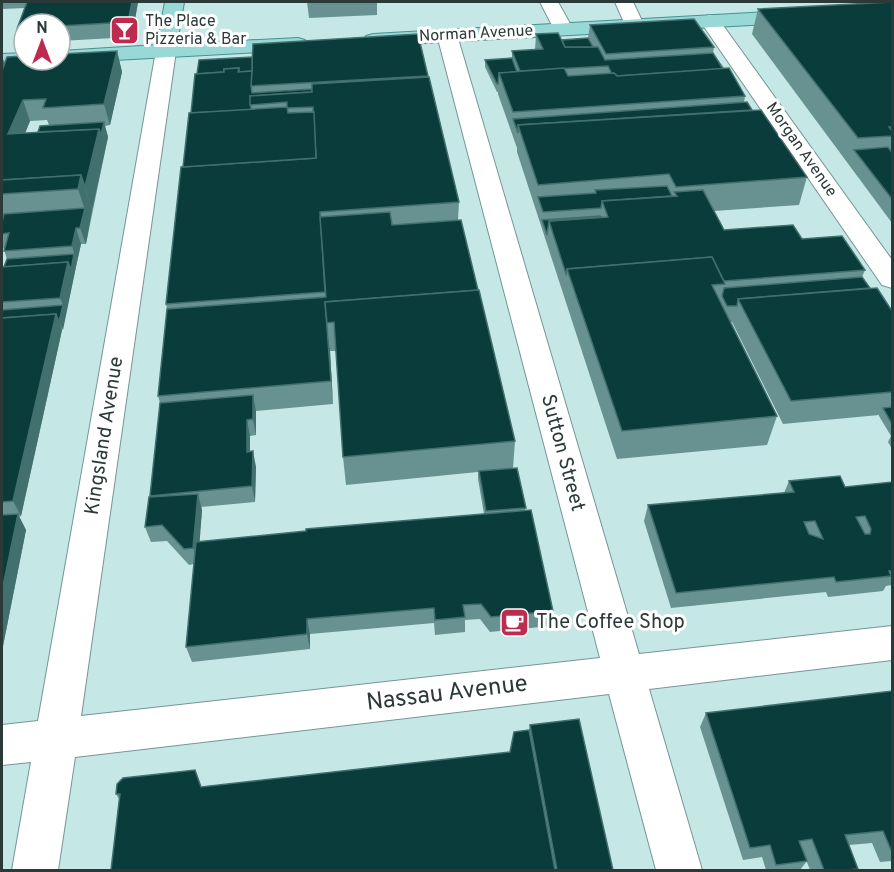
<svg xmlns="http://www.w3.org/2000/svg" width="894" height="872" font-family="Overpass,sans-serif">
	<rect width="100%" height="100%" fill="#c5e8e7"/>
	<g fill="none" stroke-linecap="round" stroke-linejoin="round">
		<defs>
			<g id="minor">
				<polygon points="540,2 558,2 573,29 570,33 556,33"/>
				<polygon points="615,2 633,2 644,25 641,29 627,29"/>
				<polygon points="710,15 717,17 892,260 892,288 882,285 700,21 703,17"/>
				<polygon points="447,29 454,31 457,35 639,654 892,626 892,660 649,689 702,870 656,870 609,694 75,757 58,870 12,870 31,762 2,765 2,725 38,721 156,51 159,47 173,47 176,51 81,716 600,658 437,35 440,31"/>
			</g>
			<g id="major">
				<polygon points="165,2 184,2 177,44 298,38 305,40 308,44 305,48 298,50 60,63 52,60 60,60 60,51 157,45"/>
				<polygon points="892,5 892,17 373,46 366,44 363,40 366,36 373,34"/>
				<polygon points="24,53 24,60 34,60 31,63 2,66 2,54"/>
			</g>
		</defs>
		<use href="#minor" stroke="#759695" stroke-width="2"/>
		<use href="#major" stroke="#46918e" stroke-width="2"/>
		<use href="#minor" fill="#fff" fill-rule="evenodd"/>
		<use href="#major" fill="#98d9d7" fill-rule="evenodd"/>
	</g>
	<g fill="#689291" fill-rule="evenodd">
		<polygon points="2,2 138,2 132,37 60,41 60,24 24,24 24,43 21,43 17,29 25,8 2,9"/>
		<polygon points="307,2 377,2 377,15 309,18"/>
		<polygon points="892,2 892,223 752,34 758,9"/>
		<polygon points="590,25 714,47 713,53 745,96 744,103 752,110 807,177 799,205 714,211 724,230 802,239 865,270 862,277 870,288 892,311 892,449 888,442 891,436 879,416 879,415 783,424 732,322 730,322 777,416 767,445 617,459 517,152 517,148 498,94 498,92 497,92 485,67 485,60 512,58 512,51 535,50 536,34 562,40 588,38"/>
		<path d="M117,51l5,21 -12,53 -5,1 3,11 -22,107h-5l-60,272 -2,1 7,13 -24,121v-384h2l3,-8 -5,-15v-187l3,6zM47,120l2,5 -11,7 -13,1 5,-12z"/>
		<path d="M195,74l233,2 31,126 -1,18 57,221 -2,27 13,40 -1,2 28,101 -3,15 -60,6 -10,-13 -15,1v12l-30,3 -1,-12 -124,11v15l-118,13 -6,-15 8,-83 -5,1 -22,-24 -16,1 -6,-15 5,-30 10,-94 -2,-7 9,-87 -1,-5 17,-137 8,-54zM330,351h6l7,106 3,28 132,-13v7l6,35 -285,28 3,-32 -1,-3 54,-5 1,-35 -6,-16v-15l6,-1v-24l77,-7z"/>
		<polygon points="789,481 845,487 892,482 892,585 886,586 883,591 828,597 826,592 671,608 644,521 648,505 784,493"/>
		<polygon points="892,691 892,861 880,862 872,843 849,845 858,869 857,870 810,870 803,852 807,861 800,870 766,870 762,857 743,860 700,727 706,713"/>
		<polygon points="530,725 613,870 111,870 119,799 116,794 202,787 510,752 529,730"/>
	</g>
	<g fill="#42706f">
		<polygon points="132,2 138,2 132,37 128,22"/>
		<polygon points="117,51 122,72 110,125 104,104"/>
		<polygon points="2,57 10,78 2,99"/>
		<polygon points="23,100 30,121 16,156 8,134"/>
		<polygon points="104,122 108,137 92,210 85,187 99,129"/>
		<polygon points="81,175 92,210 86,244 80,228 85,210 78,189"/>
		<polygon points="76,228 81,244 77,262 72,246"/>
		<polygon points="74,254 77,262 63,330 59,322 63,305 60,298 68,262"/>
		<polygon points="56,314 62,330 21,516 13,501"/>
		<polygon points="327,330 330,351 333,404 331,381"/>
		<polygon points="253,395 256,411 256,435 253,419"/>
		<polygon points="247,420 250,436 250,468 247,452"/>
		<polygon points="253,451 256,467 255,502 252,486"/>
		<polygon points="198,494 202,510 198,564 193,548"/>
		<polygon points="18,514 26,530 2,651 2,591"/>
		<polygon points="307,619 310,634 310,649 307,634"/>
	</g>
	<g fill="#0a3c3b" stroke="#42706f" stroke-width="1.5" fill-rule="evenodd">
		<polygon points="27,2 132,2 128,22 60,26 60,24 24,24 24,29 17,29"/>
		<polygon points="892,2 892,127 889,127 892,131 892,136 858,138 758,9"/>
		<polygon points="694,19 714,47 606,54 590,25"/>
		<polygon points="558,33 565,47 598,47 605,60 713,53 723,69 617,76 614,73 612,74 608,66 520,71 512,51 543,49 536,34"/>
		<polygon points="418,34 428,76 251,86 253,44"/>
		<polygon points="588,38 593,47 565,47 562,40"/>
		<polygon points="117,51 104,104 43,108 46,99 23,100 8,134 99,129 85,187 81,175 2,180 2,71 7,57 24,56 24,60 60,60 60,54"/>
		<polygon points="252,57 252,71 239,72 239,68 224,69 224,72 197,74 199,60"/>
		<polygon points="512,58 517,72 499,73 498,84 497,84 485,60"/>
		<polygon points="239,68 238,72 252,71 251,86 252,93 312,89 312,92 250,96 251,110 191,113 195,74 224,72 224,69"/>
		<polygon points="564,68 568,76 614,73 617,76 729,68 745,96 513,112 499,73"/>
		<polygon points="429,77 459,202 320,212 325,292 166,304 181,167 316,158 313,107 287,108 287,102 250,105 250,96 312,92 312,84"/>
		<polygon points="747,102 752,110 518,125 518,133 513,119"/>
		<polygon points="287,107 288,113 314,112 316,158 183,167 189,113"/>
		<polygon points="761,110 807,177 676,187 669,174 538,185 518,125"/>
		<polygon points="104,122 101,135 99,129 38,132 40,126"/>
		<polygon points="888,147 892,153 892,199 854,150"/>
		<polygon points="81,175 78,189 2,194 2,180"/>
		<polygon points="667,186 672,196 602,201 601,208 543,212 538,197 596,193 595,190"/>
		<polygon points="703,190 724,230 793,225 802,239 842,236 865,270 724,281 712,257 567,269 566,274 549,221 608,217 602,201 677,196 674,192"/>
		<polygon points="85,208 80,228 76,228 72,246 4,251 9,233 2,234 2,222 4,214"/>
		<polygon points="390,212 392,225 461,220 478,290 325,302 331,381 158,396 167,309 326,297 320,217"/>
		<polygon points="600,216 601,217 549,221 547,235 542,220"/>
		<polygon points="74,254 71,270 68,262 4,267 7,259"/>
		<polygon points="712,257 725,284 712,285 777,416 622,431 567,269"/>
		<polygon points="68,262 60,298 2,302 2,267"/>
		<polygon points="862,277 870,288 738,299 737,306 727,306 722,296 724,288"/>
		<polygon points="877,288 892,311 892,392 791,401 738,299"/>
		<polygon points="479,290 515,441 343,457 334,322 327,323 325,302"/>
		<polygon points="63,305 59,322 56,314 2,318 2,310"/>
		<polygon points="56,314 13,501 2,502 2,318"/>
		<polygon points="253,395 253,419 247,420 247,452 253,451 252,486 150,496 160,403"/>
		<polygon points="892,407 892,424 883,408"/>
		<polygon points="517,468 526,508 486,511 479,471"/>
		<path d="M840,476l5,11 47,-5v89h-3l2,5 -55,6 -2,-5 -158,16 -28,-88 146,-13 -5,-11zM865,516l6,13 -1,5h-5l-9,-17zM815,521l8,18 -14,-5 -5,-12z"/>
		<polygon points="198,494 193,548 184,549 162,525 145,527 149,497"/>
		<polygon points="531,510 553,611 491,617 481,604 463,605 465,617 435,620 434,608 307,619 307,634 186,647 196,542 306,531 306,529"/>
		<polygon points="18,514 2,591 2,515"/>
		<polygon points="892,691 892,850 891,850 883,831 845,835 858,869 847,870 824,870 812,839 799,841 807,861 776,865 770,845 750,848 706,713"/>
		<polygon points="579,719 613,870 557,870 530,725"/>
		<polygon points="529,730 555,870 111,870 120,794 116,794 117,784 123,778 195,770 201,787 492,754 510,752 514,732"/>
	</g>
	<defs>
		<symbol id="bar-square" viewBox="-11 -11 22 22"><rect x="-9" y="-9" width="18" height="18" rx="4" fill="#bd2c4e" stroke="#fff"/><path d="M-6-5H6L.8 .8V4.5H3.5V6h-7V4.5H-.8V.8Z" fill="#fff"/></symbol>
		<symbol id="cafe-square" viewBox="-11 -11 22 22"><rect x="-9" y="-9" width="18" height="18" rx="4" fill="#bd2c4e" stroke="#fff"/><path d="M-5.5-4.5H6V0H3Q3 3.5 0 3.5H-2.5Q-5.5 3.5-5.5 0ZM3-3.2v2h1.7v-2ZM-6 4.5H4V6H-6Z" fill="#fff"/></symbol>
	</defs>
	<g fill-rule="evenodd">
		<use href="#bar-square" x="108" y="14" width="33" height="33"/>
		<use href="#cafe-square" x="498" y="606" width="33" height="33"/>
	</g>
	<g text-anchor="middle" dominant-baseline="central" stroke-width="6" stroke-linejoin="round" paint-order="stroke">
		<g font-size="16" fill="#2b3938" stroke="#fff" text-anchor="start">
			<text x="145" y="22">The Place<tspan x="145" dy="18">Pizzeria &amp; Bar</tspan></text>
		</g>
		<g font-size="16" fill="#2b3938" stroke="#fff">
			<text transform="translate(476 34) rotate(-3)">Norman Avenue</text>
			<text transform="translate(801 150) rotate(55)">Morgan Avenue</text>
		</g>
		<g font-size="20" fill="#2b3938" stroke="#fff">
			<text transform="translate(105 436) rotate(-81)">Kingsland Avenue</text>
			<text transform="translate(562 453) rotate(75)">Sutton Street</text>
		</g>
		<g font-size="20" fill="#2b3938" stroke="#fff" text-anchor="start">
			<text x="536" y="623">The Coffee Shop</text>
		</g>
		<g font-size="24" fill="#2b3938" stroke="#fff">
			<text transform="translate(447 694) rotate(-7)">Nassau Avenue</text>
		</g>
	</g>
	<rect width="894" height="872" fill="none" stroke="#2b3938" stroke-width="6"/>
	<g transform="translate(42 42)"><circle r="28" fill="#ffffff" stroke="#aab0af" stroke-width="1.5"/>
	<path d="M0-4.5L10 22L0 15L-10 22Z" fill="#bd2c4e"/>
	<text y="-9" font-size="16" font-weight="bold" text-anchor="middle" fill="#2b3938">N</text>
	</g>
</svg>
